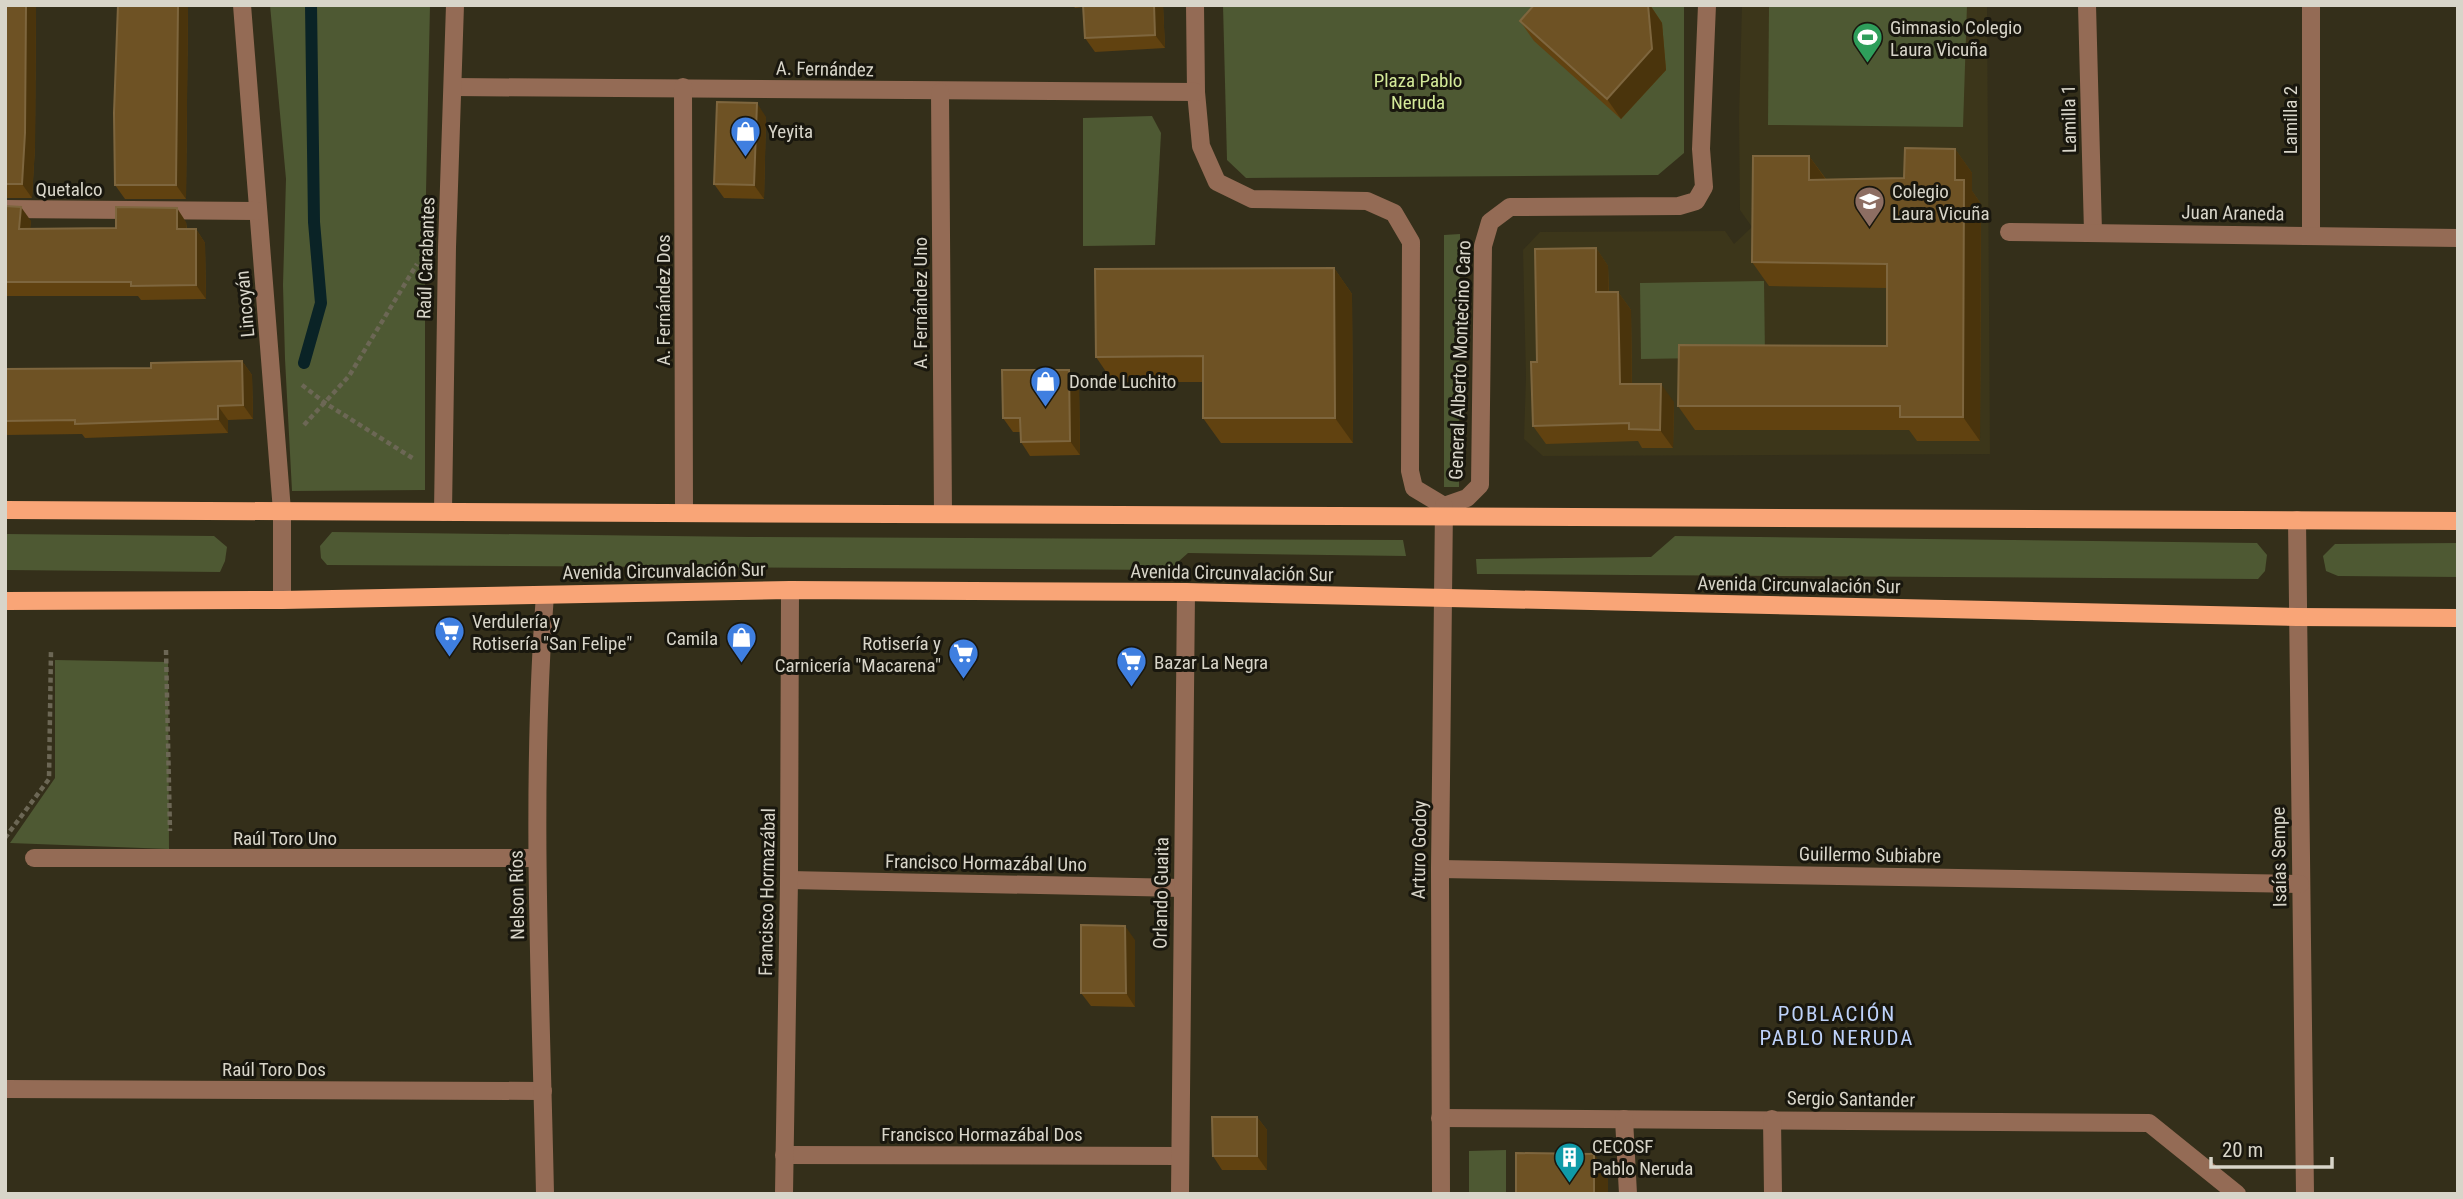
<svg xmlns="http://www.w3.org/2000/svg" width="2463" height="1199" font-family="'Roboto Condensed',sans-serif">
	<rect width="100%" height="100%" fill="#342f1a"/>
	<polygon fill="#3c361a" points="1742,5 1987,5 1990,454 1543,456 1524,439 1526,377 1523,250 1540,232 1725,231 1734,244 1752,227 1740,210 1739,118"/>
	<g fill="#4e5933">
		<polygon points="270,5 430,5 425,240 425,490 292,491 285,359 283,285 286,179"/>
		<polygon points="1223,5 1684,5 1684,153 1658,175 1246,178 1227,160"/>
		<polygon points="1769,5 1967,5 1963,127 1768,125"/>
		<polygon points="1152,116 1161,133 1155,245 1083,246 1083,118"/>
		<polygon points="1460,234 1459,487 1444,487 1444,235"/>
		<polygon points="1764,281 1765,357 1641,359 1640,283"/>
		<polygon points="332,532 750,537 1403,540 1406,556 1188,553 1169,570 327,565 321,558 320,546"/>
		<polygon points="5,534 214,536 227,547 225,561 220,572 5,570"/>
		<polygon points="1675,536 2257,543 2267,555 2265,571 2258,579 1477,574 1476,559 1651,557"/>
		<polygon points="2458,543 2458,577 2338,576 2326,571 2323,556 2335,544"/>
		<polygon points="55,660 168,662 169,849 10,843 55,778"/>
		<polygon points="1506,1150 1506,1194 1469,1194 1469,1151"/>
	</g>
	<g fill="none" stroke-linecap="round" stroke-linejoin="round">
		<polyline stroke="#0a2326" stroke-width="12" points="304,363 321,303 314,222 311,5"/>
		<g stroke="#6c6755" stroke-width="4.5" stroke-dasharray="5 3.5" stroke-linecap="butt">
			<polyline points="302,385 325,403 414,459"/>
			<polyline points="304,425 349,376 417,264"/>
			<polyline points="166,650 170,831"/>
			<polyline points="5,838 49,779 51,650"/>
		</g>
		<g stroke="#946b55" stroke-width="18">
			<polyline points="242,5 282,511 282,600"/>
			<polyline points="1195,5 1196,92 1201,146 1217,182 1252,199 1367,201 1394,213 1411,242 1410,471 1414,488 1444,506"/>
			<polyline points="2087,5 2093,232"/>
			<polyline points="2311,5 2311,235"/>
			<polyline points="454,87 1196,92"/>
			<polyline points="683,87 684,513"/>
			<polyline points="940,92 943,514"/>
			<polyline points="5,209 258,211"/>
			<polyline points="2009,232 2458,238"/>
			<polyline points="1444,506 1467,498 1480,485 1483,246 1490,222 1510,207 1679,206 1696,201 1704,187 1701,149 1707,5"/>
			<polyline points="443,512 447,247 455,5"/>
			<polyline points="2297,520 2305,1194"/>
			<polyline points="34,858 537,858"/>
			<polyline points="1440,869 2300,884"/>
			<polyline points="789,880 1182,888"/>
			<polyline points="5,1089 543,1091"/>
			<polyline points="1440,1118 2149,1123 2237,1194"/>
			<polyline points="1624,1119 1628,1194"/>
			<polyline points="1772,1119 1773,1194"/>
			<polyline points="784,1155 1179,1156"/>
			<path d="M545,1194c-4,-200 -15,-400 0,-599"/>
			<polyline points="784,1194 789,880 790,590"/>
			<polyline points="1180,1194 1186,592"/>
			<polyline points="1441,1194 1440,869 1444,506"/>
		</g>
		<g stroke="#f9a577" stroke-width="18">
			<polyline points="5,510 2458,521"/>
			<polyline points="5,601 282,600 790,590 1186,592 2297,617 2458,618"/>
		</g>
	</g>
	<g fill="#614210">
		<polygon points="5,5 36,5 35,147 32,198 5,198"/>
		<polygon points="118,5 188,5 186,199 125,199 115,185"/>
		<polygon points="1073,5 1163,5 1165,48 1095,52 1085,38 1083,7 1075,8"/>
		<polygon points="1534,5 1650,5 1662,23 1666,70 1621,119 1534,41 1520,21"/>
		<polygon points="766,117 764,199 724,198 714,184"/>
		<polygon points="1955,149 1972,173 1972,191 1981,204 1980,441 1917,441 1909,430 1695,430 1678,406 1887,346 1887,288 1769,286 1752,262 1809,156 1826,179 1904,178"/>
		<polygon points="5,206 31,221 30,228 116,228 186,222 187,229 196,229 205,243 206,299 141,300 138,296 5,296"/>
		<polygon points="1596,248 1608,266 1609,292 1618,292 1631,310 1632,384 1674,402 1673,448 1642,448 1638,441 1546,444 1533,426 1537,362"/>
		<polygon points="1334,268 1352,294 1353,443 1221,443 1203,418 1203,382 1113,382 1096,357"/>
		<polygon points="242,361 252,375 253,419 228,420 228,433 85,438 82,434 5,435 5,369 151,368"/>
		<polygon points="1079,384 1080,455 1030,456 1021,442 1020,432 1013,432 1003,418"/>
		<polygon points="1135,940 1135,1007 1091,1006 1081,993"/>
		<polygon points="1257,1117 1267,1130 1267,1170 1222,1170 1213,1156"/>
	</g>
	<g fill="#4a340c">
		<polygon points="26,5 36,5 35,147 32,198 22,184"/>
		<polygon points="178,5 188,5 186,199 176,185"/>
		<polygon points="1154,5 1163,5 1165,48 1155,35"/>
		<polygon points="1648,5 1650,5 1662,23 1666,70 1621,119 1607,99"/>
		<polygon points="757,103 766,117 764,199 754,185"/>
		<polygon points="1955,149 1972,173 1972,191 1981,204 1980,441 1963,417 1955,180"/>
		<polygon points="1809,156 1826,180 1809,180"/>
		<polygon points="21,207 31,221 29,242 19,229"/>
		<polygon points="177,208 186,222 187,243 177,229"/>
		<polygon points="196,229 205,243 206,299 196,285"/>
		<polygon points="1596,248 1608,266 1609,310 1596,292"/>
		<polygon points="1334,268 1352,294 1353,443 1335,418"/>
		<polygon points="1618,292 1631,310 1632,402 1620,384"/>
		<polygon points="242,361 252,375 253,419 243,405"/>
		<polygon points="1069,370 1079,384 1080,455 1070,441"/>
		<polygon points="1661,384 1674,402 1673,448 1660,430"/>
		<polygon points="218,406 228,420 228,433 218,419"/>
		<polygon points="1125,926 1135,940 1135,1007 1126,993"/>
		<polygon points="1257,1117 1267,1130 1267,1170 1257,1156"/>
		<polygon points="1594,1154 1608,1174 1608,1194 1594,1194"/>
	</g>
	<g fill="#6e5224" stroke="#7e663e" stroke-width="2">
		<polygon points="5,5 26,5 25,133 22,184 5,184"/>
		<polygon points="118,5 178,5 176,185 115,185 114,113"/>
		<polygon points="1083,5 1154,5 1155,35 1085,38"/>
		<polygon points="1534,5 1648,5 1652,49 1607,99 1520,21"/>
		<polygon points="717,102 757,103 754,185 714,184"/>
		<polygon points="1905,148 1955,149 1955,180 1964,180 1963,417 1900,417 1900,406 1678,406 1679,345 1887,346 1887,264 1752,262 1753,156 1809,156 1809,180 1904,178"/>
		<polygon points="5,206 21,207 19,229 116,228 116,207 177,208 177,229 196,229 196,285 131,286 131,282 5,282"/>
		<polygon points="1596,248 1596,292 1618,292 1620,384 1661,384 1660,430 1629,429 1629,423 1533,426 1531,362 1537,362 1535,249"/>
		<polygon points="1334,268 1335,418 1203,418 1203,356 1096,357 1095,269"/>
		<polygon points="242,361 243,405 218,406 218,419 75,424 75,420 5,421 5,369 151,368 151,363"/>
		<polygon points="1002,370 1069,370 1070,441 1021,442 1020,418 1003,418"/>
		<polygon points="1081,925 1125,926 1126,993 1081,993"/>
		<polygon points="1212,1117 1257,1117 1257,1156 1213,1156"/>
		<polygon points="1516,1153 1594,1154 1594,1194 1516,1194"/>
	</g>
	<defs>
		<symbol id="stadium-pin" viewBox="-11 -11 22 30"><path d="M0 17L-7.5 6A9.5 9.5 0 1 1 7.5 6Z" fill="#2e9e5b" stroke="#19170e"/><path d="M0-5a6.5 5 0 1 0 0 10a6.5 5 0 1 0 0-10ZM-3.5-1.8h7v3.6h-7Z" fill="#fff"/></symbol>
		<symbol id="shop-pin" viewBox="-11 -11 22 30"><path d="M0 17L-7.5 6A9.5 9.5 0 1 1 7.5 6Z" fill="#3f7fe0" stroke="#19170e"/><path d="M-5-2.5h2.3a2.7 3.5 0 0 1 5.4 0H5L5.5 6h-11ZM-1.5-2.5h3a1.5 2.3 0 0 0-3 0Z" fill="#fff"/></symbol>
		<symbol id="school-pin" viewBox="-11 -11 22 30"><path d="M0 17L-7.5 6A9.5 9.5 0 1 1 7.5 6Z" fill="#8d6e63" stroke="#19170e"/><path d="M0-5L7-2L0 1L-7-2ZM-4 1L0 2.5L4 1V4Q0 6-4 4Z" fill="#fff"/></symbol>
		<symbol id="supermarket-pin" viewBox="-11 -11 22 30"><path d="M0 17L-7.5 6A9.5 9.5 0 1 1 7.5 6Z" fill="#3f7fe0" stroke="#19170e"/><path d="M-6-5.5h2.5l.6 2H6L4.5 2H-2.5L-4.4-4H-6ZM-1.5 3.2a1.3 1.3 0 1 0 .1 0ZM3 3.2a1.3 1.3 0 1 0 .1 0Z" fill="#fff"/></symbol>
		<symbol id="building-pin" viewBox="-11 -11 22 30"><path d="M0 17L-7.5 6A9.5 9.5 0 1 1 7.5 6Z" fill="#0f9aa8" stroke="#19170e"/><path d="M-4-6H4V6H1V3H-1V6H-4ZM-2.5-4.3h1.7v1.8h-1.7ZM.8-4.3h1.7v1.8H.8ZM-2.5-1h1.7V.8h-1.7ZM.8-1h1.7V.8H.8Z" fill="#fff"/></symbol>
	</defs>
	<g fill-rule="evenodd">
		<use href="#stadium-pin" x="1850" y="20" width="35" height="47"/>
		<use href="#shop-pin" x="728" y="114" width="35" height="47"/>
		<use href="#school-pin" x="1852" y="184" width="35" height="47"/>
		<use href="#shop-pin" x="1028" y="364" width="35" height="47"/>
		<use href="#supermarket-pin" x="432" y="614" width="35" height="47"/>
		<use href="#shop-pin" x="724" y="620" width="35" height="47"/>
		<use href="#supermarket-pin" x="946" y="636" width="35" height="47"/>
		<use href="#supermarket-pin" x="1114" y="644" width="35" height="47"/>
		<use href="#building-pin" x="1552" y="1140" width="35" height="47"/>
	</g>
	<g text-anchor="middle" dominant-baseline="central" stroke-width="6" stroke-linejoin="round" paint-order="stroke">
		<g font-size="19" fill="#d8d5c9" stroke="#19170e" text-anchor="start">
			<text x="1890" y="27">Gimnasio Colegio<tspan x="1890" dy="22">Laura Vicuña</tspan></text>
			<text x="768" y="131">Yeyita</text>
			<text x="1892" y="191">Colegio<tspan x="1892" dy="22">Laura Vicuña</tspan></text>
			<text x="1069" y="381">Donde Luchito</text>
			<text x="472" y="621">Verdulería y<tspan x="472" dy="22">Rotisería "San Felipe"</tspan></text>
			<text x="718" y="638" text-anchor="end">Camila</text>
			<text x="941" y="643" text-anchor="end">Rotisería y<tspan x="941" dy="22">Carnicería "Macarena"</tspan></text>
			<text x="1154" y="662">Bazar La Negra</text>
			<text x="1592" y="1146">CECOSF<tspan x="1592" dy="22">Pablo Neruda</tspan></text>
		</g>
		<g font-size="19" fill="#d8d5c9" stroke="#19170e">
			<text transform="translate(825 69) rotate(1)">A. Fernández</text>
			<text transform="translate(2069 119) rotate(-91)">Lamilla 1</text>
			<text transform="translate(2290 120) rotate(-90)">Lamilla 2</text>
			<text x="69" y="189">Quetalco</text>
			<text transform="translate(2233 213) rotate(1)">Juan Araneda</text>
			<text transform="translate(426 258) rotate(-88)">Raúl Carabantes</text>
			<text transform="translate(663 300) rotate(-90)">A. Fernández Dos</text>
			<text transform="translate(920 303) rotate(-90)">A. Fernández Uno</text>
			<text transform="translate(245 304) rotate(-95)">Lincoyán</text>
			<text transform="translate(1460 360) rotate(-88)">General Alberto Montecino Caro</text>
			<text transform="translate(664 571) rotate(-1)">Avenida Circunvalación Sur</text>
			<text transform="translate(1232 573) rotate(1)">Avenida Circunvalación Sur</text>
			<text transform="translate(1799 585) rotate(1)">Avenida Circunvalación Sur</text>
			<text x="285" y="838">Raúl Toro Uno</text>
			<text transform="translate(1419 850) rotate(-89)">Arturo Godoy</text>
			<text transform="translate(1870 855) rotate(1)">Guillermo Subiabre</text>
			<text transform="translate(2279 857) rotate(-91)">Isaías Sempe</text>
			<text transform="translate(986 863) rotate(1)">Francisco Hormazábal Uno</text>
			<text transform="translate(767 892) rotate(-89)">Francisco Hormazábal</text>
			<text transform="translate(1161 893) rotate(-89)">Orlando Guaita</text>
			<text transform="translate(517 895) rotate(-91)">Nelson Ríos</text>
			<text x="274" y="1069">Raúl Toro Dos</text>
			<text transform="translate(1851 1099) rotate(1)">Sergio Santander</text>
			<text x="982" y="1134">Francisco Hormazábal Dos</text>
		</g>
		<g font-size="19" fill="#d4ea99" stroke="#19170e">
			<text x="1418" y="80">Plaza Pablo<tspan x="1418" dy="22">Neruda</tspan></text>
		</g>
		<g font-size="21" letter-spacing="2" fill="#bed2fa" stroke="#19170e">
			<text x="1837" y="1014">POBLACIÓN<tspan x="1837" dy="24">PABLO NERUDA</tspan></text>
		</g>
	</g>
	<rect width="2463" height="1199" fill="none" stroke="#d8d5c9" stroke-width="14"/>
	<path d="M2211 1157v10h121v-10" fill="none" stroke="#d8d5c9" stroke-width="3.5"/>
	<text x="2222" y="1157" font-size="21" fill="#d8d5c9" stroke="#19170e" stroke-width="5" paint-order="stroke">20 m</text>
</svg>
